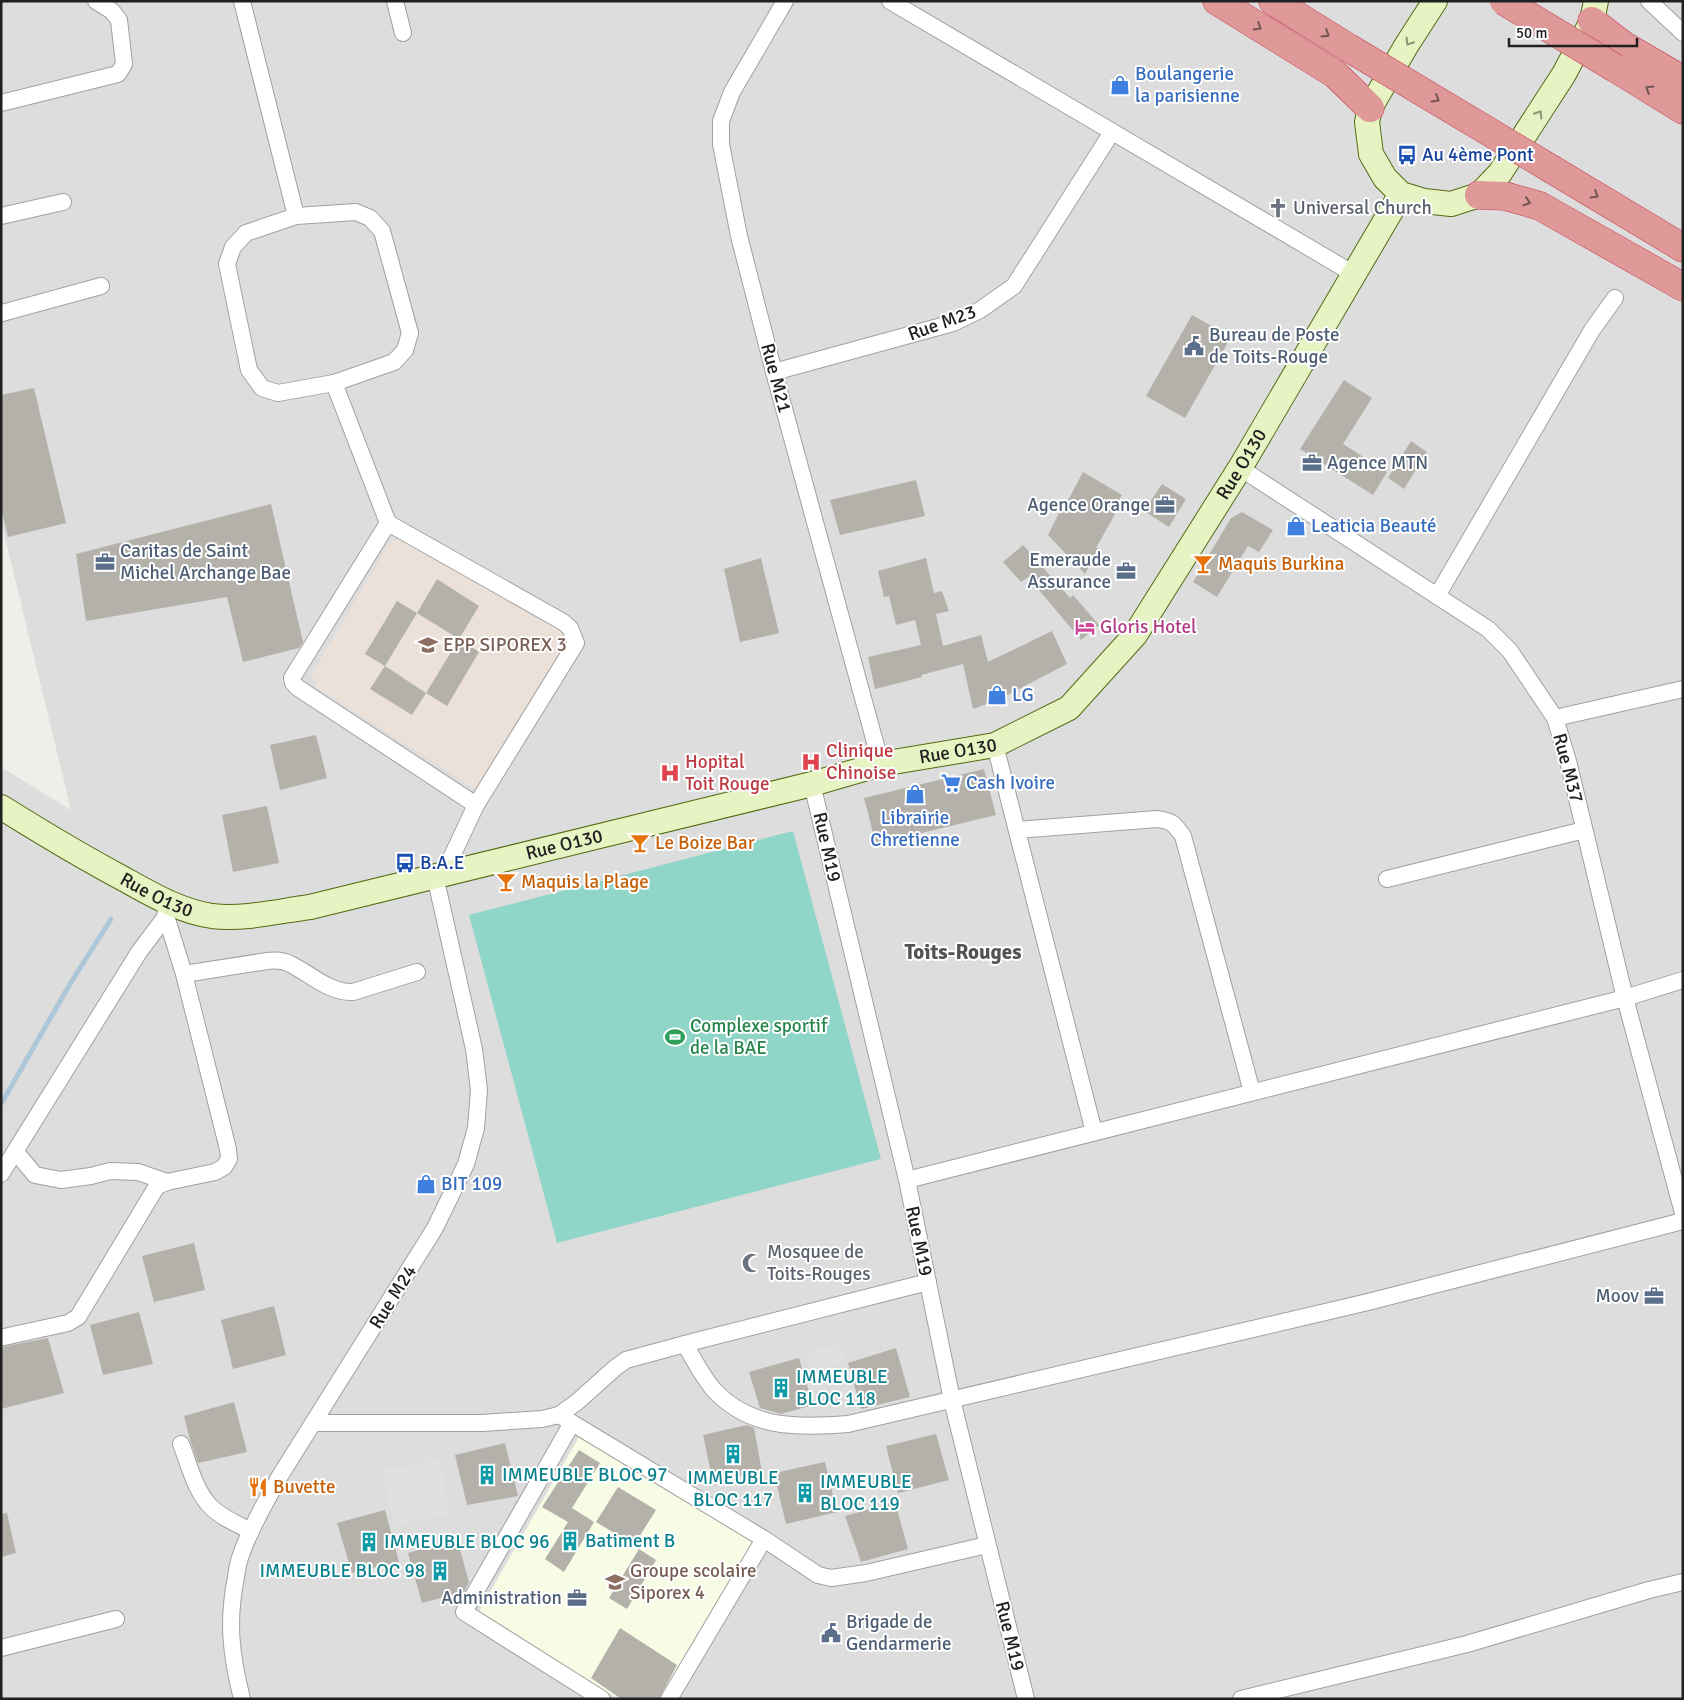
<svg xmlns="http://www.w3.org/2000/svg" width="1684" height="1700" font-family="Signika,sans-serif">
	<rect width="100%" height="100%" fill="#efeee8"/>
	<polygon fill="#dedddd" points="1,1 1683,1 1683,1699 1,1699 1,767 71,810 1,521"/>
	<polygon fill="#f7fce4" points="580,1435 757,1544 667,1699 618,1699 479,1611"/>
	<polygon fill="#ebe1d9" points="408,537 566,631 570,646 476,790 316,687 312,674 390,542"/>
	<polygon fill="#8fd5c8" points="793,831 881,1159 557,1243 469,915"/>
	<g fill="#e0e0e0">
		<polygon points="839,1343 844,1362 812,1373 806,1354"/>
		<polygon points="439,1460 450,1514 395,1525 382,1471"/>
	</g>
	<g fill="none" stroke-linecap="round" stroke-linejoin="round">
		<polyline stroke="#adc6d8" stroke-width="5" points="1,1104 70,984 111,919"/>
	</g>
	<g fill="#b4b1aa">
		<polygon points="1192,315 1231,337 1185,418 1146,396"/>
		<polygon points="1344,380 1372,398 1343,444 1387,472 1373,495 1300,449"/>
		<polygon points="34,388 66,523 8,537 1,508 1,395"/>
		<polygon points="1411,441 1427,452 1404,489 1388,478"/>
		<polygon points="1083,472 1122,495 1112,512 1115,514 1096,548 1098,548 1085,574 1048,535 1062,507 1064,508"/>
		<polygon points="916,480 925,516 840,535 830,500"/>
		<polygon points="1162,484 1186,499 1169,527 1144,511"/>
		<polygon points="271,504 303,642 299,648 243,662 227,597 86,621 76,554"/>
		<polygon points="1242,512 1273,530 1259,552 1248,546 1217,597 1193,582 1231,518"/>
		<polygon points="1023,545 1070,598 1073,595 1099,625 1081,640 1028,577 1021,582 1003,562"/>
		<polygon points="761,558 779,633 740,642 724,569"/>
		<polygon points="926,558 934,593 942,591 949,611 936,614 943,646 981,635 988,662 1052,631 1067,664 998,700 973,709 963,664 921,675 922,677 875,689 868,657 921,645 915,620 896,625 889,596 884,597 878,571"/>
		<polygon points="437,579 479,606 459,639 417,613"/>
		<polygon points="397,601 417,613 385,666 365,654"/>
		<polygon points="459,639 479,652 447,706 426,693"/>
		<polygon points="385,666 426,693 412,715 370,689"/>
		<polygon points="316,735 327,778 280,790 270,745"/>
		<polygon points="984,769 996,815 876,844 864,798"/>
		<polygon points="267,806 279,863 233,872 222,815"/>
		<polygon points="194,1243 205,1290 154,1302 142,1256"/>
		<polygon points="274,1306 286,1355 233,1369 221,1320"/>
		<polygon points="139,1312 153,1364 103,1375 90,1325"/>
		<polygon points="48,1338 64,1393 1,1409 1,1347"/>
		<polygon points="896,1348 910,1397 861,1409 848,1363"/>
		<polygon points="799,1358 813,1405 781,1414 760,1408 749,1372"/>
		<polygon points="234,1402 247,1452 198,1463 190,1440 184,1416"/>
		<polygon points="747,1425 754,1428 762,1472 713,1482 703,1435"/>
		<polygon points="936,1434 949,1480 898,1493 886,1446"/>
		<polygon points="505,1443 518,1496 467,1505 455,1455"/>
		<polygon points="579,1450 600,1463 572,1508 594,1522 564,1572 545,1559 568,1522 542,1507"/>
		<polygon points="825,1462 837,1512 786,1524 774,1473"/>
		<polygon points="618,1487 656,1510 634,1545 596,1522"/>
		<polygon points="895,1502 908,1549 861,1562 845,1516"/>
		<polygon points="385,1510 399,1562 352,1573 337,1523"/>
		<polygon points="7,1513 16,1553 1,1557 1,1514"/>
		<polygon points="457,1539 469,1582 464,1592 422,1603 408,1553"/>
		<polygon points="639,1549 656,1560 627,1609 609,1598"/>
		<polygon points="620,1628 677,1665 659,1699 621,1699 591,1678"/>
	</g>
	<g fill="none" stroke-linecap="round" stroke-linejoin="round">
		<defs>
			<g id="street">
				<polyline points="242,1 296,216"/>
				<polyline points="395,1 403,33"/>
				<polyline points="785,1 732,92 721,121 721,144 739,236 774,372 881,764"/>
				<polyline points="890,1 1354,274"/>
				<polyline points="1649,1 1683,33"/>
				<polyline points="1,103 118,74 124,64 119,20 112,11 96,1"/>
				<polygon points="356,212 370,218 382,231 410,333 405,350 394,362 334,383 278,393 262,388 249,370 227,264 233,247 246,233 296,216"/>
				<polyline points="1,216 63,202"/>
				<polyline points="2,313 101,286"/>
				<polyline points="774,372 953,323 980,310 1014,286 1112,132"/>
				<polyline points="334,383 388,523"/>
				<polyline points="1240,468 1488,629 1510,651 1555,718 1568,761 1625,998 1683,1213"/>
				<polygon points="388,523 563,622 570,628 576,643 476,805 298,688 293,683 292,678"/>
				<polyline points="1437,596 1592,330 1615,298"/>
				<polyline points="1555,718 1683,689"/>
				<polyline points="995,745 1094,1132"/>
				<polyline points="812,784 907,1180 952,1400 1026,1699"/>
				<path d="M1017,830l140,-11c16,2 17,5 26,17l69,256"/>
				<polyline points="444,873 476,805"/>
				<polyline points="1387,879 1584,830"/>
				<path d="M184,974l83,-13c8,-1 16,-1 23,3 21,10 39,29 63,28l64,-20"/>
				<polyline points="16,1152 35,1175 61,1180 91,1176 110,1171 138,1172 167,1182"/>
				<polyline points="1,1174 139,952 166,916"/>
				<polyline points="907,1180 1625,998 1683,980"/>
				<polyline points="4,1337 68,1323 78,1317 157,1186 167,1182 215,1172 224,1167 229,1159 228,1149 184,974 166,916 165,902"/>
				<path d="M685,1344c9,16 17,32 29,46 36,39 84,38 134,34l520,-122 315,-81"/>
				<polyline points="559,1415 764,1539 818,1575 831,1578 866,1573 987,1545"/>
				<polyline points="313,1423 482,1423 542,1419 559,1415 577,1402 615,1368 626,1360 696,1341 928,1282"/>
				<polyline points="572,1423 464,1612 602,1699"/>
				<path d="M181,1444c8,20 14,47 30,63 11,11 26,17 40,24"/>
				<polyline points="1,1648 116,1619"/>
				<path d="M242,1699c-11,-44 -15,-77 -6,-122 1,-7 2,-15 5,-22 9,-27 24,-51 37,-76l157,-251 31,-64 10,-36 3,-38 -5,-41 -39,-173"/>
				<polyline points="669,1699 764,1539"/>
				<polyline points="1241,1699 1467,1644 1649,1590 1683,1582"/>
			</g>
			<g id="secondary">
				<polyline points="1435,1 1406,46 1370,108 1367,122 1371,154 1385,178 1401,194 1424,201 1451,204 1479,195 1500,173 1564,74 1592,21 1596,1"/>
				<path id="s1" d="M1,807c40,25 80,49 121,71 29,16 57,33 90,38 32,4 67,-5 98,-9l502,-123 69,-20 114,-19 74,-37 66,-73 105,-167 161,-274"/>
			</g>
			<g id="highway">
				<polyline points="1217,1 1335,74 1370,108"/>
				<polyline points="1273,1 1349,48"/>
				<polyline points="1592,21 1623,45 1683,80"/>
				<polyline points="1615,68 1683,110"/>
				<polyline points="1553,170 1683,248"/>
				<polyline points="1479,195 1505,196 1540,206 1683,287"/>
			</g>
		</defs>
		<use href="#street" stroke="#a1a1a1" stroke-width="18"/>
		<use href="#secondary" stroke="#516c12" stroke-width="26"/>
		<use href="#highway" stroke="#c83a50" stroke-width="29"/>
		<use href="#street" stroke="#fff" stroke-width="16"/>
		<use href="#secondary" stroke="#e7f3c2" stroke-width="24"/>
		<use href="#highway" stroke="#de9998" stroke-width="28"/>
		<defs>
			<g id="highway-bridge">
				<polyline points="1504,1 1615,68"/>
				<polyline points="1349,48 1553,170"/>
			</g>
		</defs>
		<use href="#highway-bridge" stroke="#c83a50" stroke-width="29" stroke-linecap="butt"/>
		<use href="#highway-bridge" stroke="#de9998" stroke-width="28"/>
	</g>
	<defs><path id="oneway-chevron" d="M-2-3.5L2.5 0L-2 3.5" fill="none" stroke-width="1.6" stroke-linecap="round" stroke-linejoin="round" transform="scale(1.25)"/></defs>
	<g stroke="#755656">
		<use href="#oneway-chevron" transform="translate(1258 27) rotate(31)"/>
		<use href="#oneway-chevron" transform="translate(1326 34) rotate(32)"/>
		<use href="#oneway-chevron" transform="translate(1649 89) rotate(-148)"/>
		<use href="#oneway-chevron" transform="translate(1436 99) rotate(31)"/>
		<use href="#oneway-chevron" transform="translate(1595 195) rotate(31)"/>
		<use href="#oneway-chevron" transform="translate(1527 202) rotate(18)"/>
	</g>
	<g stroke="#8d9479">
		<use href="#oneway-chevron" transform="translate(1409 42) rotate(122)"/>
		<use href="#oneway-chevron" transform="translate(1539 114) rotate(-57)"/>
	</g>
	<defs>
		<symbol id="shop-bare" viewBox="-9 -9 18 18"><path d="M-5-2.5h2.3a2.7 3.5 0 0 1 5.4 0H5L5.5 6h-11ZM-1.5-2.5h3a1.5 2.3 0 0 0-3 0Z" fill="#3f7fe0" stroke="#fff" stroke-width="2.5" paint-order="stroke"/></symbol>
		<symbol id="bus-bare" viewBox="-9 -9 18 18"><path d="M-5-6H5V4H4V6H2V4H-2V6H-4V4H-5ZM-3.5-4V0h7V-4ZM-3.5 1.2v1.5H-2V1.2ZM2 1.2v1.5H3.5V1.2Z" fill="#1a4fb4" stroke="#fff" stroke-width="2.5" paint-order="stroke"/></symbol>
		<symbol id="church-bare" viewBox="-9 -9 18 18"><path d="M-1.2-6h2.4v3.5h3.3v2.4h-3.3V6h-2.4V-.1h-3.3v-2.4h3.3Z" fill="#6b7280" stroke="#fff" stroke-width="2.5" paint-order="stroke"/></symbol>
		<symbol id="civic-bare" viewBox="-9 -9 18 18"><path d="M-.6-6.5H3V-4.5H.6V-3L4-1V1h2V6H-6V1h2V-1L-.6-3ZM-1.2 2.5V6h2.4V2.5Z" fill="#5c6f8a" stroke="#fff" stroke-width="2.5" paint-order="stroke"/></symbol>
		<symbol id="office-bare" viewBox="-9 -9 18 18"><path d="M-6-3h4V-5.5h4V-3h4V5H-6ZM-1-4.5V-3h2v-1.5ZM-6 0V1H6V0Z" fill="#5c6f8a" stroke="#fff" stroke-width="2.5" paint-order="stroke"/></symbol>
		<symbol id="bar-bare" viewBox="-9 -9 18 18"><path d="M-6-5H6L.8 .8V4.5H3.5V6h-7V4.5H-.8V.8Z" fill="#e8710a" stroke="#fff" stroke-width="2.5" paint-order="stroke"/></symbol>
		<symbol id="hotel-bare" viewBox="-9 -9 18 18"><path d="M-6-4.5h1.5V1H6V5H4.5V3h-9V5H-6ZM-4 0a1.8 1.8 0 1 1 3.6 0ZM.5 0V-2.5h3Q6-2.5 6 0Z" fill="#d1479c" stroke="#fff" stroke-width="2.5" paint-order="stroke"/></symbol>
		<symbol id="school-bare" viewBox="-9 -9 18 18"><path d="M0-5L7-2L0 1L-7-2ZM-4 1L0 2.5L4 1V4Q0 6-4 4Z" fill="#8d6e63" stroke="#fff" stroke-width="2.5" paint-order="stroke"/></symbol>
		<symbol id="hospital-bare" viewBox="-9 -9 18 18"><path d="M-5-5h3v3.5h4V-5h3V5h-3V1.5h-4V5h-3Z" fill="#e0444e" stroke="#fff" stroke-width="2.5" paint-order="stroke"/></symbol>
		<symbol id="supermarket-bare" viewBox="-9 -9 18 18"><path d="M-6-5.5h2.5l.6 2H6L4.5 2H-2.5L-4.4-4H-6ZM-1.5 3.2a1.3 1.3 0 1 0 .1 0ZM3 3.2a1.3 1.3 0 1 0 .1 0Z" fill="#3f7fe0" stroke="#fff" stroke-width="2.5" paint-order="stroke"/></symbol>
		<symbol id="stadium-bare" viewBox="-9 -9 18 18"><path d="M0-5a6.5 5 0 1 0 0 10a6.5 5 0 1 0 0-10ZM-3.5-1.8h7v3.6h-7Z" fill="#2e9e5b" stroke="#fff" stroke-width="2.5" paint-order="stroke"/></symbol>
		<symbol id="mosque-bare" viewBox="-9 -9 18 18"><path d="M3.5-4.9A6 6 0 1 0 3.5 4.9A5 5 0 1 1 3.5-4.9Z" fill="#6b7280" stroke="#fff" stroke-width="2.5" paint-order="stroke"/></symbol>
		<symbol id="building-bare" viewBox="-9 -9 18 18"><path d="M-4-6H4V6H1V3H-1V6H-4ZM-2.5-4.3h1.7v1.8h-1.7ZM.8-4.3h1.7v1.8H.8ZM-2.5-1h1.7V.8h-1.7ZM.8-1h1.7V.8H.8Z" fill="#0f9aa8" stroke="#fff" stroke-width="2.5" paint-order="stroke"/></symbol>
		<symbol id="restaurant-bare" viewBox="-9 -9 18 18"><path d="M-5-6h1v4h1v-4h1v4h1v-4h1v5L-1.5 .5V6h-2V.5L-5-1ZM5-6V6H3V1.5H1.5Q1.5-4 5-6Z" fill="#e8710a" stroke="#fff" stroke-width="2.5" paint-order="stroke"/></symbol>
	</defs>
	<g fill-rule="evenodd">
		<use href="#shop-bare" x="1106" y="71" width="28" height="28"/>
		<use href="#bus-bare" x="1393" y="141" width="28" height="28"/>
		<use href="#church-bare" x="1264" y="194" width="28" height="28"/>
		<use href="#civic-bare" x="1180" y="332" width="28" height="28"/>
		<use href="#office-bare" x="1298" y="449" width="28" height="28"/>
		<use href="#office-bare" x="1151" y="491" width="28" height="28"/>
		<use href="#shop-bare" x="1282" y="512" width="28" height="28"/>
		<use href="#office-bare" x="91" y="548" width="28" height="28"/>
		<use href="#bar-bare" x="1189" y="550" width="28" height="28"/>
		<use href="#office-bare" x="1112" y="557" width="28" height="28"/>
		<use href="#hotel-bare" x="1071" y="613" width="28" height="28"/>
		<use href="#school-bare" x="414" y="631" width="28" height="28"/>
		<use href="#shop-bare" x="983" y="681" width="28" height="28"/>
		<use href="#hospital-bare" x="797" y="748" width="28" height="28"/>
		<use href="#hospital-bare" x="656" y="759" width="28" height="28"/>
		<use href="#supermarket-bare" x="937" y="769" width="28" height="28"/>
		<use href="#shop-bare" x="901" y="780" width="28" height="28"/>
		<use href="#bar-bare" x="626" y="829" width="28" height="28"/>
		<use href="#bus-bare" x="391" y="849" width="28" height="28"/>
		<use href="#bar-bare" x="492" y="868" width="28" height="28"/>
		<use href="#stadium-bare" x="661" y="1023" width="28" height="28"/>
		<use href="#shop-bare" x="412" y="1170" width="28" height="28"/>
		<use href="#mosque-bare" x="738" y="1249" width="28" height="28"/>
		<use href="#office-bare" x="1640" y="1282" width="28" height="28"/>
		<use href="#building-bare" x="767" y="1374" width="28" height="28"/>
		<use href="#building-bare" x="719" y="1440" width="28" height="28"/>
		<use href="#building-bare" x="473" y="1461" width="28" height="28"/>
		<use href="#restaurant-bare" x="244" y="1473" width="28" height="28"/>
		<use href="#building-bare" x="791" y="1479" width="28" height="28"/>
		<use href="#building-bare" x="556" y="1527" width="28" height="28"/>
		<use href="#building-bare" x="355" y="1528" width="28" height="28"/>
		<use href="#building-bare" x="426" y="1557" width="28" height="28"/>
		<use href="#school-bare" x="601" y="1568" width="28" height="28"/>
		<use href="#office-bare" x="563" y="1584" width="28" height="28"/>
		<use href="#civic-bare" x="817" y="1619" width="28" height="28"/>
	</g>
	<g text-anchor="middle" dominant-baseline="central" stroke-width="4" stroke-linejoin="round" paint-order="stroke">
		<g font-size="19" fill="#366cbe" stroke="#fff" text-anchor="start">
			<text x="1135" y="74">Boulangerie<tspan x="1135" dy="22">la parisienne</tspan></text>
			<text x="1311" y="526">Leaticia Beauté</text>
			<text x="1012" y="695">LG</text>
			<text x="966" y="783">Cash Ivoire</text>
			<text x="915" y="818" text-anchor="middle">Librairie<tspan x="915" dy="22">Chretienne</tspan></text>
			<text x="441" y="1184">BIT 109</text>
		</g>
		<g font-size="19" fill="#164399" stroke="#fff" text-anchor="start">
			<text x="1422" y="155">Au 4ème Pont</text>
			<text x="420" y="863">B.A.E</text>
		</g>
		<g font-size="19" fill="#5b616d" stroke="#fff" text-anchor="start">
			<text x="1293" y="208">Universal Church</text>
			<text x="767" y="1252">Mosquee de<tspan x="767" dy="22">Toits-Rouges</tspan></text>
		</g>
		<g font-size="19" fill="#202020" stroke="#fff">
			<text transform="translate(942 323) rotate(-20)">Rue M23</text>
			<text transform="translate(776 378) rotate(75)">Rue M21</text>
			<text stroke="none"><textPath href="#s1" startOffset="1424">Rue O130</textPath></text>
			<text stroke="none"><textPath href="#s1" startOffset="1004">Rue O130</textPath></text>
			<text transform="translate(1568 768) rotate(75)">Rue M37</text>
			<text stroke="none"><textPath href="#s1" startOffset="599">Rue O130</textPath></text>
			<text transform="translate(827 847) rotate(77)">Rue M19</text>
			<text stroke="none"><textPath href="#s1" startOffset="179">Rue O130</textPath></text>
			<text transform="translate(919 1241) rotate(78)">Rue M19</text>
			<text transform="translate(393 1297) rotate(-58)">Rue M24</text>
			<text transform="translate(1010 1636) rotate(76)">Rue M19</text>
		</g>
		<g font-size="19" fill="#4e5e75" stroke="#fff" text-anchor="start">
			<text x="1209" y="335">Bureau de Poste<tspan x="1209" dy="22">de Toits-Rouge</tspan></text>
			<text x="1327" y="463">Agence MTN</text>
			<text x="1150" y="505" text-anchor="end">Agence Orange</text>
			<text x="120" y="551">Caritas de Saint<tspan x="120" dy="22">Michel Archange Bae</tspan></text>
			<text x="1111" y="560" text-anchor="end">Emeraude<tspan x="1111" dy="22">Assurance</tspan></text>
			<text x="1639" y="1296" text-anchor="end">Moov</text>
			<text x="562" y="1598" text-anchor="end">Administration</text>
			<text x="846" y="1622">Brigade de<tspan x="846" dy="22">Gendarmerie</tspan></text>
		</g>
		<g font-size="19" fill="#c56008" stroke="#fff" text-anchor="start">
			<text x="1218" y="564">Maquis Burkina</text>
			<text x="655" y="843">Le Boize Bar</text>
			<text x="521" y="882">Maquis la Plage</text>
			<text x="273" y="1487">Buvette</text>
		</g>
		<g font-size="19" fill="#b23c85" stroke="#fff" text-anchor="start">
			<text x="1100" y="627">Gloris Hotel</text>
		</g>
		<g font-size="19" fill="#785e54" stroke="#fff" text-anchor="start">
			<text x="443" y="645">EPP SIPOREX 3</text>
			<text x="630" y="1571">Groupe scolaire<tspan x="630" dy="22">Siporex 4</tspan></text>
		</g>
		<g font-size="19" fill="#be3a42" stroke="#fff" text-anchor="start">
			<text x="826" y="751">Clinique<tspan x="826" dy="22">Chinoise</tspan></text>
			<text x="685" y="762">Hopital<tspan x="685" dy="22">Toit Rouge</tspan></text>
		</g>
		<g font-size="19" fill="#27864d" stroke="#fff" text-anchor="start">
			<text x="690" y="1026">Complexe sportif<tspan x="690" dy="22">de la BAE</tspan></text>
		</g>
		<g font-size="19" fill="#0d838f" stroke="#fff" text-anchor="start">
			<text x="796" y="1377">IMMEUBLE<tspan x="796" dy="22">BLOC 118</tspan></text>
			<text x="502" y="1475">IMMEUBLE BLOC 97</text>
			<text x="733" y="1478" text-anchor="middle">IMMEUBLE<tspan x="733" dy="22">BLOC 117</tspan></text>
			<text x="820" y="1482">IMMEUBLE<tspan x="820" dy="22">BLOC 119</tspan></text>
			<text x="585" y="1541">Batiment B</text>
			<text x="384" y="1542">IMMEUBLE BLOC 96</text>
			<text x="425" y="1571" text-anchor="end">IMMEUBLE BLOC 98</text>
		</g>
		<g font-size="21" font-weight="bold" fill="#535353" stroke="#fff">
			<text x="963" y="952">Toits-Rouges</text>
		</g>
	</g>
	<rect width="1684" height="1700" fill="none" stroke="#202020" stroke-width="5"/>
	<path d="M1509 38v8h128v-8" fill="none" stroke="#202020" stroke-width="2.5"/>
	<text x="1516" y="38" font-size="15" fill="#202020" stroke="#ffffff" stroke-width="4" paint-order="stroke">50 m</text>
</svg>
